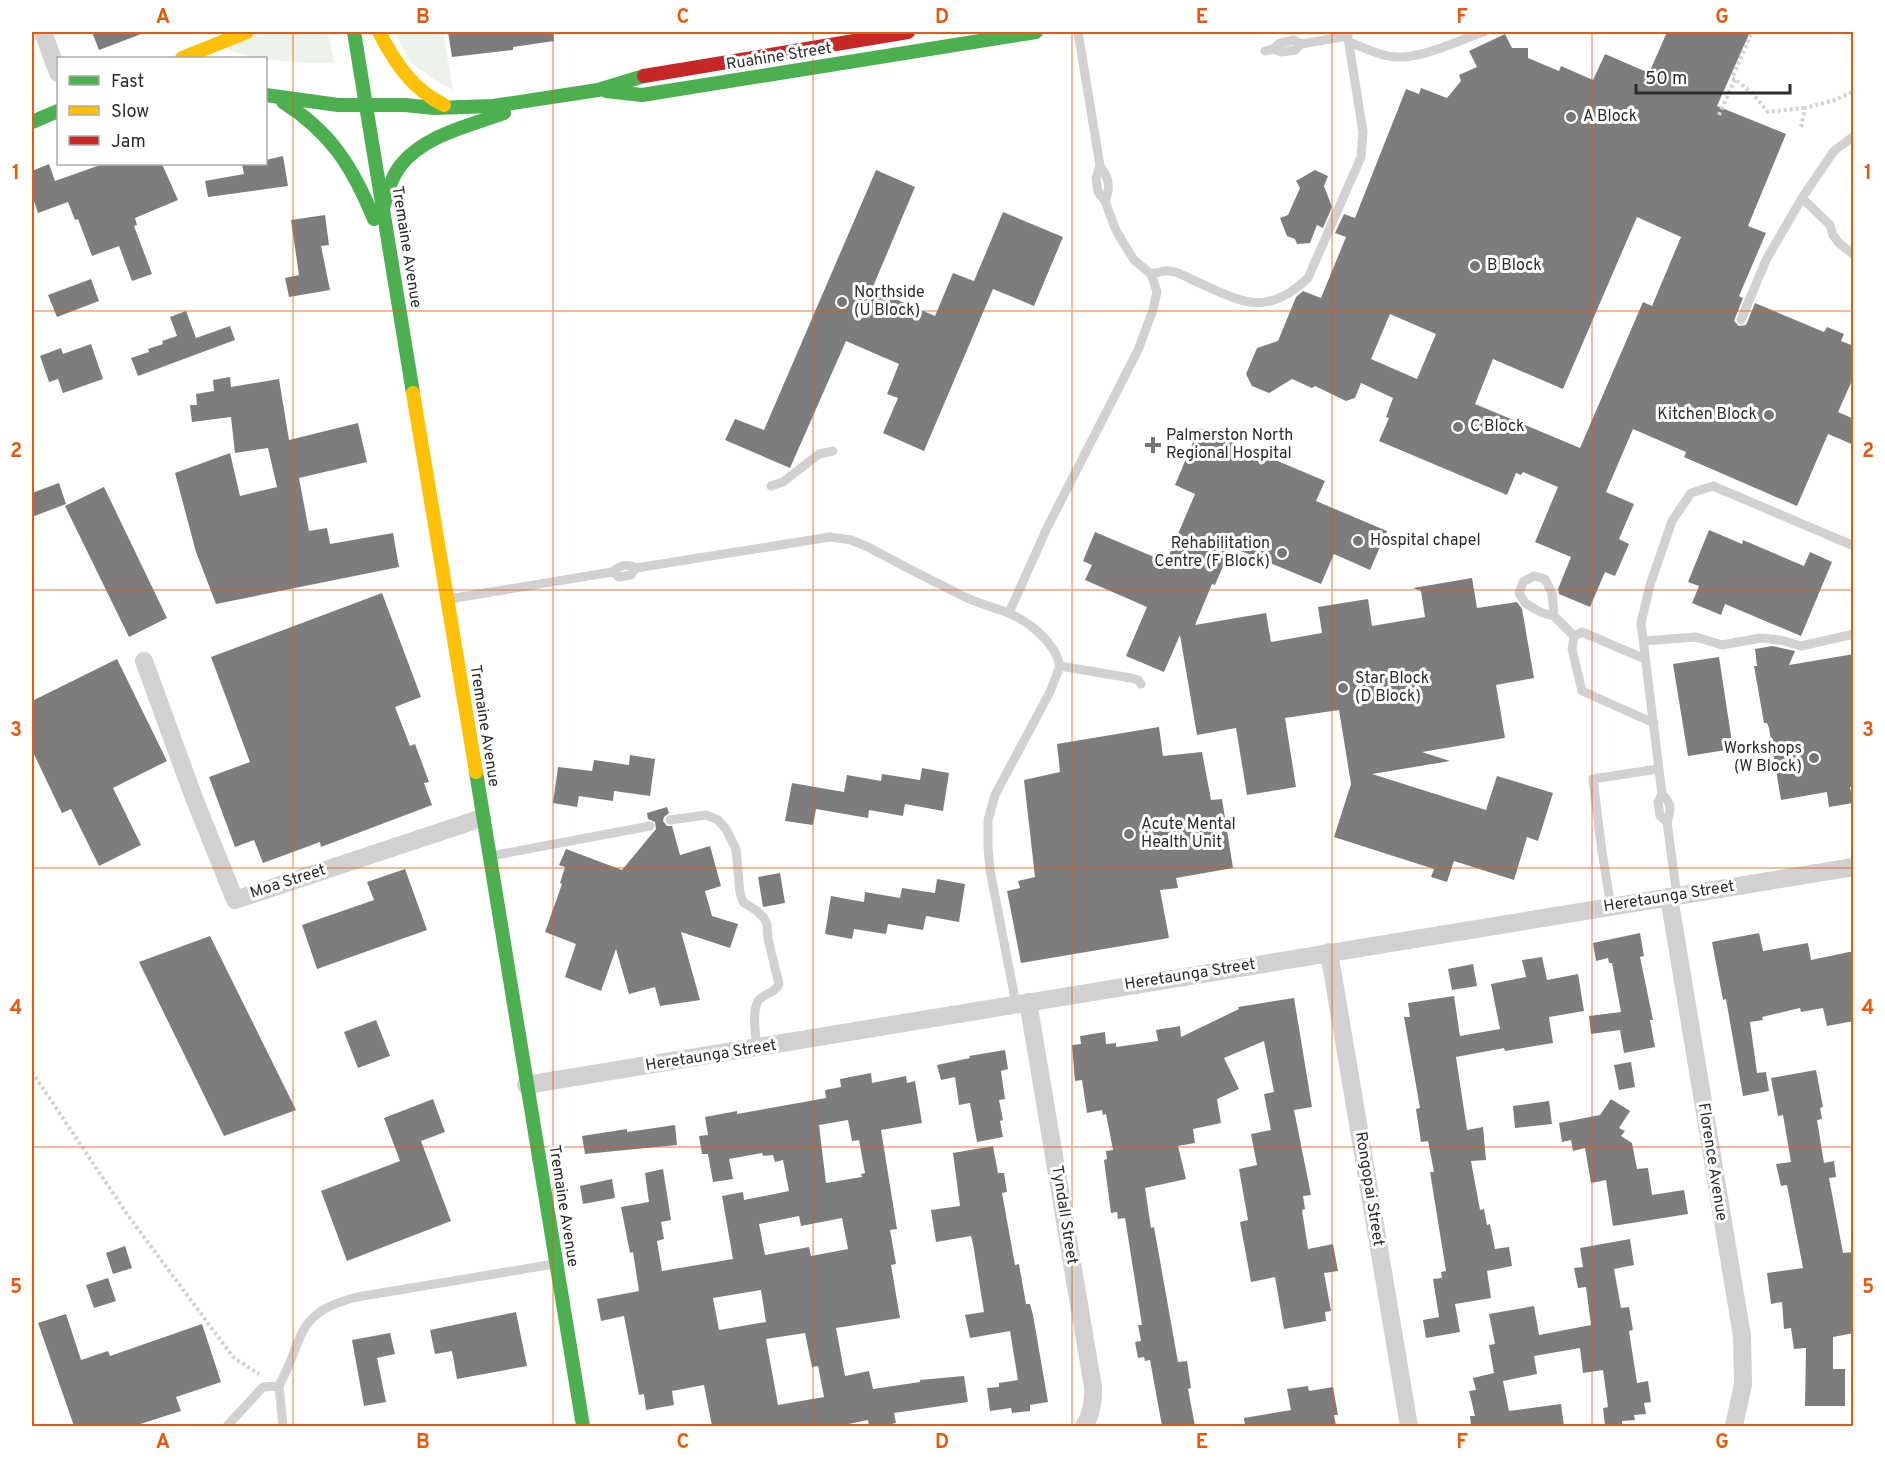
<svg xmlns="http://www.w3.org/2000/svg" width="1885" height="1458" font-family="Overpass,sans-serif">
	<rect width="100%" height="100%" fill="#fff"/>
	<g fill="#edf3eb">
		<path d="M265,32h63l6,30c-26,3 -84,-2 -107,-13l1,-4z"/>
		<polygon points="395,32 443,32 453,90 435,80 410,62"/>
	</g>
	<g fill="#7d7d7d" fill-rule="evenodd">
		<polygon points="92,32 144,32 144,33 99,50"/>
		<polygon points="448,32 553,32 554,41 513,47 513,50 452,57"/>
		<path d="M1667,32h83l-33,74 69,28 -38,92 18,7 -27,63 4,2 -9,23 5,5 7,-1 9,-22 69,29 3,-5 17,7 -3,7 13,5v30l-16,36 16,7v26l-26,-11 -31,72 -113,-49 2,-5 -53,-23 -27,63 28,12 -15,35 10,5 -14,32 -10,-4 -15,35 -31,-13 -1,-5 13,-32 -36,-15 23,-55 -35,-15 -2,3 -5,-2 -9,22 -128,-54 10,-23 -3,-1 7,-19 -32,-15 -6,15 -9,3 -31,-15 -3,2 -20,-9 -23,14 -17,-7 -6,-12 11,-26 21,-7 18,-44 7,-6 18,7 25,-61 -11,-4 9,-19 11,4 51,-129 13,5 2,-6 26,10 14,-17 -2,-6 18,-8 -8,-16 36,-17 7,14h16v10l31,13 2,-5 32,14 12,-26 44,19zM1637,217l44,20 -29,69 -9,-4 -63,146 -105,-44 18,-45 70,30zM1390,314l46,20 -19,45 -46,-20z"/>
		<polygon points="283,156 288,186 208,197 205,181 244,174 242,164 266,164 266,160"/>
		<polygon points="49,164 55,181 103,164 162,164 178,200 135,218 137,225 134,226 152,274 132,281 119,246 92,256 78,219 75,220 68,202 38,213 32,195 32,171"/>
		<polygon points="876,170 915,187 872,289 935,316 953,273 974,281 1003,212 1063,237 1034,306 993,289 924,451 883,433 898,398 887,394 899,364 846,341 790,468 725,440 735,419 764,430"/>
		<polygon points="1315,170 1328,176 1324,186 1332,207 1323,228 1317,225 1310,243 1297,244 1295,239 1287,236 1280,218 1288,215 1300,188 1296,181"/>
		<polygon points="325,215 329,245 321,246 330,290 289,297 285,278 299,275 291,220"/>
		<polygon points="91,279 99,301 57,317 48,295"/>
		<polygon points="186,311 196,338 230,326 235,340 138,376 131,358 149,352 148,349 163,344 162,341 177,336 170,317"/>
		<polygon points="91,344 103,379 63,393 58,379 49,382 40,356 61,348 63,354"/>
		<polygon points="230,377 231,387 279,379 289,440 358,423 367,462 299,478 309,531 327,528 330,544 393,533 399,567 216,604 196,552 175,473 230,453 240,496 277,487 268,448 235,453 231,417 192,422 190,405 197,405 196,394 214,391 213,380"/>
		<polygon points="1199,428 1325,481 1316,501 1387,531 1370,570 1334,554 1321,584 1231,547 1215,585 1212,584 1195,625 1266,613 1271,642 1322,633 1318,607 1368,599 1372,626 1425,617 1421,591 1413,588 1472,578 1477,608 1517,602 1522,609 1534,678 1496,685 1505,738 1422,752 1450,761 1372,774 1486,810 1497,776 1553,793 1538,841 1527,837 1514,880 1454,861 1447,882 1431,877 1434,869 1334,837 1351,784 1339,710 1285,718 1296,787 1247,795 1236,728 1197,735 1180,635 1164,672 1126,656 1147,607 1085,580 1092,565 1083,561 1095,532 1166,562 1195,494 1175,485"/>
		<polygon points="59,483 66,504 32,517 32,493"/>
		<polygon points="104,487 167,618 129,637 65,506"/>
		<polygon points="1709,530 1742,544 1743,540 1804,566 1810,552 1832,562 1801,636 1725,604 1721,615 1692,603 1699,586 1688,582"/>
		<polygon points="382,593 421,697 395,707 410,746 415,744 429,782 424,783 432,805 321,847 320,842 263,863 254,840 235,847 209,777 250,762 211,657"/>
		<polygon points="1772,646 1795,651 1789,665 1854,654 1854,787 1850,787 1853,803 1829,807 1827,792 1781,800 1769,728 1767,723 1764,723 1754,666 1757,666 1755,649"/>
		<polygon points="1719,657 1733,749 1688,756 1673,664"/>
		<polygon points="117,659 167,761 113,788 141,845 99,866 71,809 62,813 32,750 32,701"/>
		<polygon points="1159,727 1163,756 1202,752 1211,800 1222,799 1233,868 1176,878 1178,888 1160,890 1169,938 1021,963 1007,891 1020,888 1018,881 1035,877 1024,780 1060,772 1057,744"/>
		<polygon points="630,755 655,759 650,796 614,791 613,801 579,796 577,807 553,803 558,767 592,771 594,760 629,765"/>
		<polygon points="922,768 949,773 943,811 905,804 903,816 869,810 868,818 816,809 813,825 785,821 792,783 844,792 847,775 881,781 882,774 920,780"/>
		<polygon points="667,807 669,813 664,817 663,821 667,826 672,826 680,855 710,846 721,886 705,891 712,916 738,924 730,948 681,932 700,1000 660,1006 655,987 629,994 616,949 601,991 565,977 576,944 545,932 562,884 560,883 565,867 559,865 566,849 622,870 656,829 655,822 648,819 647,813"/>
		<polygon points="405,869 427,930 317,969 302,925 374,900 367,882"/>
		<polygon points="780,873 785,903 763,907 758,877"/>
		<polygon points="937,879 965,884 959,922 926,916 923,930 888,924 886,934 854,929 852,939 825,934 831,896 864,902 865,892 900,898 902,888 935,893"/>
		<polygon points="1640,933 1644,956 1640,957 1653,1020 1650,1020 1655,1047 1624,1053 1620,1030 1591,1034 1589,1016 1621,1012 1612,963 1609,963 1608,958 1596,961 1593,943"/>
		<polygon points="1759,933 1763,951 1808,943 1811,960 1854,951 1854,1021 1827,1026 1823,1008 1801,1012 1800,1008 1762,1017 1763,1020 1750,1022 1757,1073 1766,1072 1769,1091 1743,1096 1726,999 1723,1000 1712,942"/>
		<polygon points="210,936 296,1110 224,1136 139,962"/>
		<polygon points="1542,957 1547,980 1578,974 1584,1011 1549,1017 1553,1043 1505,1051 1504,1048 1456,1057 1467,1130 1483,1127 1486,1160 1471,1161 1480,1210 1484,1209 1487,1225 1490,1224 1495,1249 1509,1247 1512,1266 1487,1271 1491,1298 1455,1304 1460,1332 1426,1338 1423,1320 1439,1317 1433,1279 1442,1278 1441,1272 1446,1271 1430,1172 1434,1172 1428,1141 1421,1142 1416,1109 1420,1108 1404,1017 1410,1017 1408,1003 1454,996 1460,1036 1500,1029 1491,984 1526,977 1522,960"/>
		<polygon points="1473,964 1477,986 1452,990 1448,969"/>
		<polygon points="1294,998 1312,1107 1294,1110 1311,1195 1303,1196 1305,1209 1302,1210 1308,1249 1333,1244 1338,1271 1324,1273 1331,1311 1325,1312 1326,1321 1284,1329 1275,1277 1251,1282 1240,1222 1248,1220 1239,1169 1257,1165 1251,1134 1271,1130 1264,1094 1274,1092 1264,1041 1224,1058 1239,1089 1217,1099 1221,1123 1193,1129 1195,1143 1178,1146 1186,1179 1145,1188 1151,1228 1154,1227 1178,1362 1187,1361 1191,1388 1188,1389 1195,1426 1162,1426 1150,1360 1145,1361 1144,1357 1138,1358 1135,1342 1141,1341 1138,1325 1142,1325 1125,1218 1118,1219 1117,1212 1111,1213 1104,1160 1107,1159 1106,1151 1113,1150 1106,1114 1103,1115 1102,1110 1087,1113 1082,1080 1075,1081 1072,1045 1081,1044 1080,1036 1105,1032 1106,1044 1116,1043 1116,1047 1158,1041 1156,1030 1180,1026 1181,1037 1239,1009 1238,1007"/>
		<polygon points="376,1020 390,1056 358,1068 344,1032"/>
		<polygon points="1005,1050 1008,1069 1001,1071 1005,1099 999,1100 1003,1120 1000,1121 1003,1137 977,1142 970,1103 959,1105 955,1077 941,1080 937,1065 970,1058 969,1056"/>
		<polygon points="1631,1062 1635,1087 1619,1090 1614,1065"/>
		<polygon points="1816,1070 1823,1107 1820,1108 1822,1119 1817,1120 1824,1163 1834,1161 1836,1177 1829,1178 1843,1253 1854,1252 1854,1333 1833,1337 1833,1369 1845,1369 1845,1406 1805,1406 1806,1348 1794,1349 1791,1328 1784,1329 1782,1302 1771,1304 1767,1273 1803,1268 1787,1185 1781,1186 1776,1164 1791,1162 1783,1115 1778,1116 1771,1078"/>
		<path d="M871,1073l1,10 34,-7 1,7 8,-2 7,42 -41,7 16,99 -7,1 6,34 -5,1 9,53 -64,10 9,48 24,-5 4,18 47,-7v-2l44,-4 4,26 -74,11 2,10 -14,3h-13l-1,-6 -29,6h-127l-8,-41 -32,6 2,14 -28,5 -2,-16 -5,1 -15,-79 -23,5 -4,-22 42,-8 -6,-39 -3,1 -9,-46 28,-5 -4,-29 18,-4 8,51 -10,2 3,17 -7,2 5,30 71,-12 -11,-63 21,-4 1,8 45,-9 -6,-31 -8,2 -2,-7 -10,1 -1,-3 -33,6 4,20 -20,3 -5,-28h-6l-3,-18 9,-1 -3,-18 32,-6v3l89,-16 -1,-8 16,-3 -1,-8zM848,1120l4,21 7,-1 6,33 -4,1 1,3 -36,6 -7,-58zM799,1216l2,10 41,-8 6,31 -37,7 -2,-9 -44,8 -6,-31zM761,1290l5,32 -47,8 -6,-32zM805,1333l7,34 6,-1 6,31 -46,8 -12,-66z"/>
		<polygon points="433,1099 445,1132 421,1141 451,1221 347,1261 321,1191 400,1161 384,1118"/>
		<polygon points="1611,1099 1630,1111 1619,1128 1625,1131 1621,1136 1632,1143 1637,1169 1648,1168 1652,1195 1684,1190 1688,1214 1613,1226 1606,1180 1591,1183 1585,1148 1573,1151 1571,1140 1562,1142 1559,1123 1600,1115"/>
		<polygon points="1549,1101 1552,1124 1515,1128 1513,1106"/>
		<polygon points="675,1125 677,1145 585,1154 582,1136 627,1129 627,1132"/>
		<polygon points="993,1146 998,1173 1004,1173 1007,1192 1002,1193 1015,1265 1019,1264 1026,1304 1030,1304 1033,1315 1048,1402 1030,1405 1030,1411 1012,1413 1011,1408 990,1411 987,1388 999,1387 999,1383 1018,1380 1010,1331 970,1338 965,1315 984,1312 973,1244 971,1236 936,1242 931,1210 960,1206 953,1153"/>
		<polygon points="612,1179 615,1198 583,1204 580,1186"/>
		<polygon points="1630,1239 1634,1265 1614,1269 1621,1308 1629,1307 1633,1330 1629,1331 1637,1383 1648,1381 1651,1402 1644,1403 1646,1414 1634,1415 1635,1420 1622,1421 1622,1426 1605,1426 1603,1408 1608,1407 1603,1370 1583,1373 1580,1348 1534,1356 1537,1374 1503,1381 1509,1411 1561,1404 1564,1426 1471,1426 1470,1416 1475,1416 1469,1391 1476,1390 1473,1378 1494,1373 1489,1345 1495,1344 1489,1314 1534,1306 1539,1335 1591,1325 1586,1287 1578,1288 1574,1268 1583,1267 1580,1248"/>
		<polygon points="125,1246 132,1268 113,1274 106,1253"/>
		<polygon points="108,1278 116,1301 94,1308 86,1285"/>
		<polygon points="516,1312 527,1366 457,1379 452,1351 435,1354 430,1330"/>
		<polygon points="66,1314 81,1360 108,1351 110,1356 202,1324 221,1382 176,1397 181,1411 134,1426 74,1426 38,1323"/>
		<polygon points="390,1333 395,1354 377,1358 386,1402 364,1406 352,1340"/>
		<polygon points="1308,1386 1309,1391 1333,1387 1338,1415 1334,1415 1336,1426 1245,1426 1244,1418 1291,1410 1287,1389"/>
	</g>
	<g fill="none" stroke-linecap="round" stroke-linejoin="round">
		<g stroke="#d1d1d1" stroke-width="4" stroke-dasharray="3 3" stroke-linecap="butt">
			<polyline points="1735,79 1732,78 1752,32"/>
			<polyline points="1719,115 1735,79 1753,94 1768,112 1805,108"/>
			<polyline points="1801,127 1805,108 1835,100 1854,91"/>
			<polyline points="32,1072 127,1214 233,1357 259,1374"/>
		</g>
		<g stroke="#d1d1d1" stroke-width="9">
			<path d="M1349,42c16,6 32,15 49,15 26,1 61,-17 86,-25"/>
			<polyline points="1273,49 1282,52 1295,50 1301,44 1348,36"/>
			<polyline points="1265,51 1273,49 1280,43 1294,40 1301,44"/>
			<path d="M1100,166c9,12 11,21 5,35"/>
			<polyline points="1802,198 1830,225 1833,235 1839,243 1854,255"/>
			<path d="M1151,274c6,-1 13,-4 18,-3 8,0 19,7 26,10 47,21 71,37 113,-3l53,-121 2,-25 -16,-100"/>
			<polyline points="1741,320 1766,260 1802,198 1834,151 1854,136"/>
			<polyline points="771,486 783,482 819,454 833,451"/>
			<polyline points="612,572 619,577 631,575 636,568"/>
			<path d="M449,599l163,-27c8,-7 15,-9 24,-4l194,-31 21,3 17,7c31,17 63,33 95,49 14,7 29,11 43,16 23,9 49,30 54,54l71,12 7,2 3,4"/>
			<polyline points="1009,613 1047,528 1138,350 1153,310 1157,292 1151,274 1134,260 1121,239 1115,228 1105,201 1098,192 1096,178 1100,166 1078,32"/>
			<polyline points="1554,616 1552,593 1545,579 1534,576 1523,582 1519,593 1525,603 1540,612 1554,616 1574,636"/>
			<polyline points="1574,636 1572,649 1582,691 1654,723"/>
			<polyline points="1574,636 1582,632 1645,659"/>
			<polyline points="1644,641 1696,637 1722,645 1761,638 1781,640 1801,646 1854,634"/>
			<polyline points="1662,794 1658,802 1660,816 1667,822"/>
			<path d="M670,820l36,-5 12,5 8,9 10,20 4,44 3,9 14,9 7,7 3,6 1,15 11,45c-4,9 -11,8 -18,14 -11,7 -5,38 -4,51"/>
			<polyline points="491,856 650,826"/>
			<path d="M1677,896l-10,-74c4,-11 5,-19 -5,-28l-21,-171 9,-38 22,-64 19,-28 22,-7 141,60"/>
			<polyline points="1611,907 1602,852 1593,779 1658,769"/>
			<polyline points="1016,1004 990,870 988,847 988,820 995,795 1050,692 1060,666"/>
			<path d="M279,1386c26,-48 14,-73 78,-89l197,-33"/>
			<polyline points="227,1426 263,1387 279,1386 283,1426"/>
		</g>
		<g stroke="#d1d1d1" stroke-width="18">
			<polyline points="43,32 58,73"/>
			<polyline points="144,661 194,798 235,900 482,818"/>
			<polyline points="1669,897 1742,1336 1743,1384 1734,1426"/>
			<polyline points="1329,952 1409,1426"/>
			<path d="M1028,1002l65,385c0,15 -1,27 -9,39"/>
			<polyline points="526,1085 1854,867"/>
		</g>
		<g stroke="#4caf50" stroke-width="14">
			<polyline points="354,32 413,393"/>
			<polyline points="606,91 642,95 1036,32"/>
			<polyline points="266,95 338,105 405,105 434,108 493,106 598,90 644,76"/>
			<path d="M283,102c48,30 70,66 91,117"/>
			<polyline points="32,122 58,111"/>
			<path d="M384,205c4,-14 7,-27 16,-39 24,-31 69,-40 104,-53"/>
			<polyline points="476,772 583,1426"/>
		</g>
		<g stroke="#ffc107" stroke-width="14">
			<path d="M379,32c16,31 33,57 65,73"/>
			<polyline points="182,58 247,32"/>
			<polyline points="413,393 476,772"/>
		</g>
		<polyline stroke="#c62828" stroke-width="14" points="644,76 908,32"/>
	</g>
	<path fill="none" stroke="#e8590c" stroke-width="1.5" stroke-opacity="0.55" d="M293,32v1394M553,32v1394M813,32v1394M1072,32v1394M1332,32v1394M1592,32v1394M32,311h1822M32,590h1822M32,868h1822M32,1147h1822"/>
	<g fill="#767676" stroke="#fff" stroke-width="2">
		<circle cx="1571" cy="117" r="6"/>
		<circle cx="1475" cy="266" r="6"/>
		<circle cx="842" cy="302" r="6"/>
		<circle cx="1769" cy="415" r="6"/>
		<circle cx="1458" cy="427" r="6"/>
		<path d="M1150 436h6v6h6v6h-6v6h-6v-6h-6v-6h6z"/>
		<circle cx="1358" cy="541" r="6"/>
		<circle cx="1282" cy="553" r="6"/>
		<circle cx="1343" cy="688" r="6"/>
		<circle cx="1814" cy="758" r="6"/>
		<circle cx="1129" cy="834" r="6"/>
	</g>
	<g text-anchor="middle" dominant-baseline="central" stroke-width="6" stroke-linejoin="round" paint-order="stroke">
		<g font-size="16" fill="#2c2c2c" stroke="#fff">
			<text transform="translate(779 57) rotate(-9)">Ruahine Street</text>
			<text transform="translate(406 247) rotate(81)">Tremaine Avenue</text>
			<text transform="translate(484 726) rotate(81)">Tremaine Avenue</text>
			<text transform="translate(288 882) rotate(-18)">Moa Street</text>
			<text transform="translate(1669 897) rotate(-9)">Heretaunga Street</text>
			<text transform="translate(1190 975) rotate(-9)">Heretaunga Street</text>
			<text transform="translate(711 1056) rotate(-9)">Heretaunga Street</text>
			<text transform="translate(1712 1162) rotate(81)">Florence Avenue</text>
			<text transform="translate(1369 1189) rotate(81)">Rongopai Street</text>
			<text transform="translate(563 1206) rotate(81)">Tremaine Avenue</text>
			<text transform="translate(1064 1215) rotate(81)">Tyndall Street</text>
		</g>
		<g font-size="16" fill="#2c2c2c" stroke="#fff" text-anchor="start">
			<text x="1583" y="117">A Block</text>
			<text x="1487" y="266">B Block</text>
			<text x="854" y="293">Northside<tspan x="854" dy="18">(U Block)</tspan></text>
			<text x="1757" y="415" text-anchor="end">Kitchen Block</text>
			<text x="1470" y="427">C Block</text>
			<text x="1166" y="436">Palmerston North<tspan x="1166" dy="18">Regional Hospital</tspan></text>
			<text x="1370" y="541">Hospital chapel</text>
			<text x="1270" y="544" text-anchor="end">Rehabilitation<tspan x="1270" dy="18">Centre (F Block)</tspan></text>
			<text x="1355" y="679">Star Block<tspan x="1355" dy="18">(D Block)</tspan></text>
			<text x="1802" y="749" text-anchor="end">Workshops<tspan x="1802" dy="18">(W Block)</tspan></text>
			<text x="1141" y="825">Acute Mental<tspan x="1141" dy="18">Health Unit</tspan></text>
		</g>
	</g>
	<rect width="1885" height="1458" fill="none" stroke="#ffffff" stroke-width="66"/>
	<rect x="57" y="57" width="210" height="108" fill="#ffffff" stroke="#ababab" stroke-width="1.5"/>
	<rect x="69" y="76" width="30" height="9" fill="#4caf50" stroke="#ababab" stroke-width="1.5"/>
	<text x="111" y="87" font-size="18" fill="#2c2c2c">Fast</text>
	<rect x="69" y="106" width="30" height="9" fill="#ffc107" stroke="#ababab" stroke-width="1.5"/>
	<text x="111" y="117" font-size="18" fill="#2c2c2c">Slow</text>
	<rect x="69" y="136" width="30" height="9" fill="#c62828" stroke="#ababab" stroke-width="1.5"/>
	<text x="111" y="147" font-size="18" fill="#2c2c2c">Jam</text>
	<path d="M1636 84v9h154v-9" fill="none" stroke="#2c2c2c" stroke-width="3"/>
	<text x="1645" y="84" font-size="18" fill="#2c2c2c" stroke="#ffffff" stroke-width="4.5" paint-order="stroke">50 m</text>
	<rect x="33" y="33" width="1819" height="1392" fill="none" stroke="#e8590c" stroke-width="2"/>
	<g font-size="20" text-anchor="middle" font-weight="bold" fill="#e8590c">
		<text x="163" y="23">A</text>
		<text x="423" y="23">B</text>
		<text x="683" y="23">C</text>
		<text x="942" y="23">D</text>
		<text x="1202" y="23">E</text>
		<text x="1462" y="23">F</text>
		<text x="1722" y="23">G</text>
		<text x="16" y="179">1</text>
		<text x="1868" y="179">1</text>
		<text x="16" y="457">2</text>
		<text x="1868" y="457">2</text>
		<text x="16" y="736">3</text>
		<text x="1868" y="736">3</text>
		<text x="16" y="1014">4</text>
		<text x="1868" y="1014">4</text>
		<text x="16" y="1293">5</text>
		<text x="1868" y="1293">5</text>
		<text x="163" y="1448">A</text>
		<text x="423" y="1448">B</text>
		<text x="683" y="1448">C</text>
		<text x="942" y="1448">D</text>
		<text x="1202" y="1448">E</text>
		<text x="1462" y="1448">F</text>
		<text x="1722" y="1448">G</text>
	</g>
</svg>
